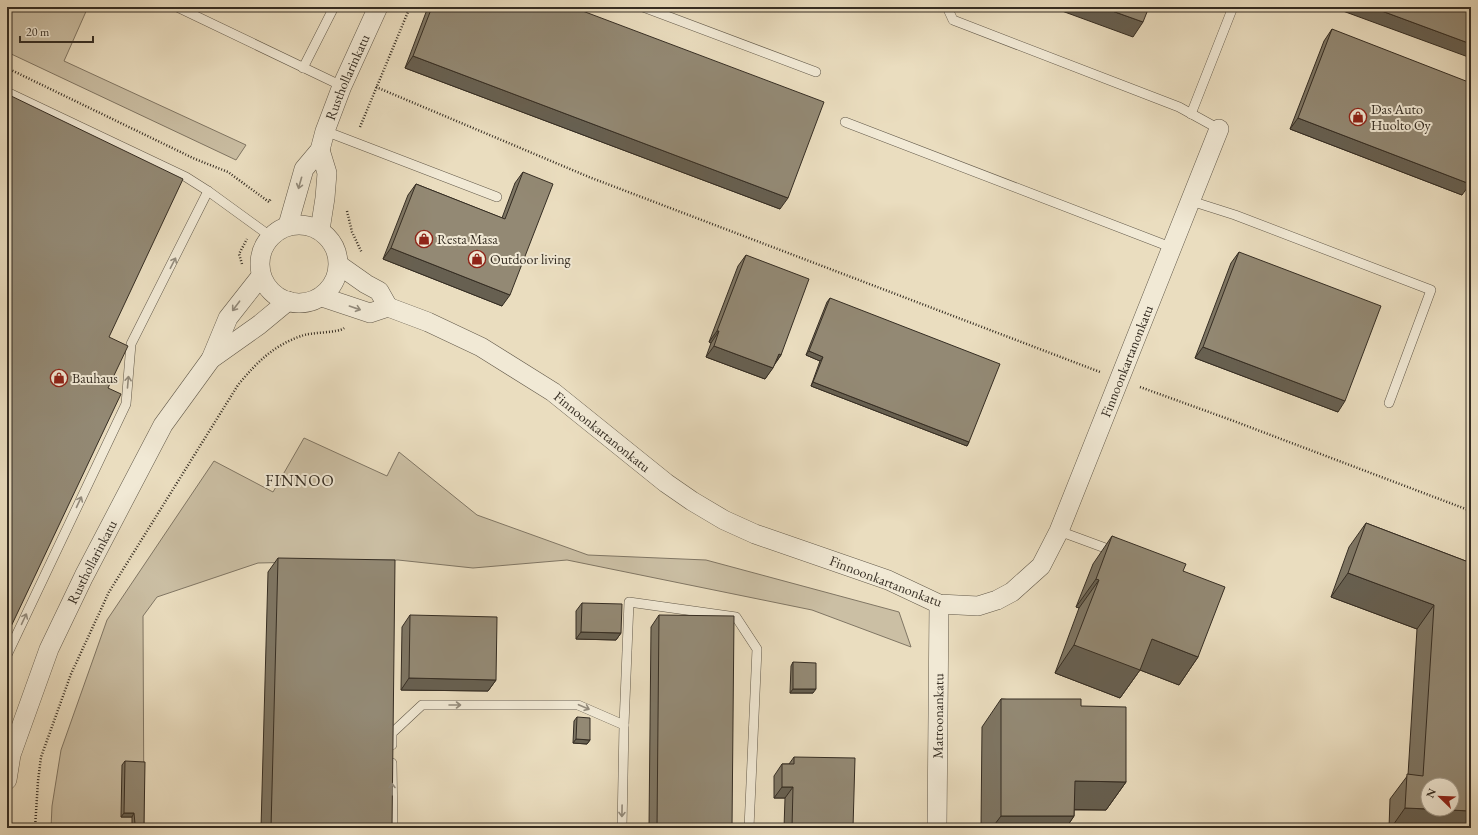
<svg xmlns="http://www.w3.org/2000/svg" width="1478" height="835" font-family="'EB Garamond',serif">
	<rect width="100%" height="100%" fill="#eaddbf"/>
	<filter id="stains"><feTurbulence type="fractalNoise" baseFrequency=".005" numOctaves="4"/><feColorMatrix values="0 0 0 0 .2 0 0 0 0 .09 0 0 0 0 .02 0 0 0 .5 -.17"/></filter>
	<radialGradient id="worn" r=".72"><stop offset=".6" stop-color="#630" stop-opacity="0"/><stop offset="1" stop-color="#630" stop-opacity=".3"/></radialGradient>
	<g fill="#cbbfa4" stroke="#807664">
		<polygon points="7,7 88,7 64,61 246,145 236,160 7,52"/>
		<polygon points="304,438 387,476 399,452 477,515 588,555 706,560 899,612 911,647 812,610 567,560 473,568 398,560 258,563 157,597 143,616 144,828 51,828 52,806 61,750 107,620 214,461 273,492"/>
	</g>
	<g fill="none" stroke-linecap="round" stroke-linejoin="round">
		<defs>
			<g id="service">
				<polyline points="177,7 342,86"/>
				<polyline points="643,7 816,72"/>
				<polyline points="947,7 953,20 1179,107 1219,129"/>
				<polyline points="303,68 334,7"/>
				<polyline points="7,92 186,177 208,191 270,236"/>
				<polyline points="1191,114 1233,7"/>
				<polyline points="845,122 1173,248"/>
				<polyline points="325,131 497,197"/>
				<polyline points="1191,201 1235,215 1431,290 1389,403"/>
				<polyline points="1059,531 1116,552"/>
				<polyline points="7,655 126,404 131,344 208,191"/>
				<polyline points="624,725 629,602 736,617 757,649 749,828"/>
				<polyline points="392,745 392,733 422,705 578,705 624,725 622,828"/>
				<polyline points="392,763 393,828"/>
			</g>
			<g id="minor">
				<polyline points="320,150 327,173 325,198 320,230"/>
				<circle cx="299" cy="264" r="39"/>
				<path id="s1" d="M288,225l16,-56 16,-19 5,-19 17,-45 36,-79"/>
				<polyline points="339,265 366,284 379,291 388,307"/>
				<path id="s2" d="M322,297l48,16 18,-6 40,15 53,25 72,45 113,91 26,18 32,19 31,14 133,46 51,24 39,2 19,-6 15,-8 29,-26 18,-35 160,-402"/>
				<polyline points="211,359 259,325 288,301"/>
				<path id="s3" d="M7,780l4,-25 38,-106 35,-73 79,-151 48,-66 17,-41 33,-42"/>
				<path id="s4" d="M937,828l2,-224"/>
			</g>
		</defs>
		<use href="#service" stroke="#62594a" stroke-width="10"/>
		<use href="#minor" stroke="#62594a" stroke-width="20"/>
		<g stroke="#352d23" stroke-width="2.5" stroke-dasharray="1 2" stroke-linecap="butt">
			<polyline points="7,68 195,159 228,172 269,202 271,198"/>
			<polyline points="376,87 589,177 1100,372"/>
			<polyline points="360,127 410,7"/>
			<polyline points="347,211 352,232 362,253"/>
			<polyline points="242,264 239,254 247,239"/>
			<polyline points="1140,387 1231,420 1471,511"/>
			<path d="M35,828l3,-47 3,-24 30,-83 38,-82 129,-207c19,-23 35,-39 63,-49 10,-4 38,-3 43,-8"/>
		</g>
		<use href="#service" stroke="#f1e9d5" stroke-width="9"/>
		<use href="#minor" stroke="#f1e9d5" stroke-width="19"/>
	</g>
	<g fill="#7e7664" stroke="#352d23">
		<polygon points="428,7 572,7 780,209 405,68"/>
		<polygon points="1332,29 1462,195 1290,129 1324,41"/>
		<polygon points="523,172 502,306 383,259 408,195 416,184 502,218 515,183"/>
		<polygon points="1239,252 1338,412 1195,358 1231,263"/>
		<polygon points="746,255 781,355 765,379 706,357 711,343 709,342 738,266"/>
		<polygon points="830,298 969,442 967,446 811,386 820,361 806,355 827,302"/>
		<polygon points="1366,523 1471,563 1471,819 1464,828 1389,828 1390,799 1408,775 1417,629 1331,597 1349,547"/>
		<polygon points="1112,536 1183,571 1198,657 1179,685 1140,670 1120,698 1055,673 1079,608 1076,607 1093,564"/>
		<polygon points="278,558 392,828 261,828 268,572"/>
		<polygon points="582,603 621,633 616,640 576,639 576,611"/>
		<polygon points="410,615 496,680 488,691 401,690 402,627"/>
		<polygon points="659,615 732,828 649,828 651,627"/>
		<polygon points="793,662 813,693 790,693 791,666"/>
		<polygon points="1001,699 1081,706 1126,782 1106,810 1074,810 1074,816 1066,828 981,828 982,727"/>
		<polygon points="577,717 590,740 587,744 573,743 574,721"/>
		<polygon points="794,757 853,828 784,828 785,798 774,798 774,776 782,764 789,764"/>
		<polygon points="125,761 144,824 142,828 132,828 132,817 121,817 122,765"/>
	</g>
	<g fill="#676051" stroke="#352d23">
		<polygon points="1051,7 1101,7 1143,22 1133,37"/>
		<polygon points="1166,7 1179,7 1177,11"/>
		<polygon points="1332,7 1371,7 1471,44 1471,58"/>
		<polygon points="413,56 788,198 780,209 405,68"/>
		<polygon points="1298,118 1470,184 1462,195 1290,129"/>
		<polygon points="391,248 510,295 502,306 383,259"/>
		<polygon points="717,331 719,331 711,343 709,342"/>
		<polygon points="714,346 773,368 765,379 706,357"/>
		<polygon points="1203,347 1345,401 1338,412 1195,358"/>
		<polygon points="809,351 823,357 820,361 806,355"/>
		<polygon points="779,354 781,355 773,366"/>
		<polygon points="813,382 969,442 967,446 811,386"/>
		<polygon points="1348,573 1434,605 1417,629 1331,597"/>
		<polygon points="1096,579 1099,580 1079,608 1076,607"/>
		<polygon points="581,632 621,633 616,640 576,639"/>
		<polygon points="1152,639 1198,657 1179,685 1140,670 1120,698 1055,673 1074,645"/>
		<polygon points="409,678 496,680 488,691 401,690"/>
		<polygon points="793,689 816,689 813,693 790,693"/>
		<polygon points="576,739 590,740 587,744 573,743"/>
		<polygon points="1075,781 1126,782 1106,810 1055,809"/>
		<polygon points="782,787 793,787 785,798 774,798"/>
		<polygon points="1405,808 1471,811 1471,819 1464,828 1391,828"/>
		<polygon points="124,813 134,813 132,817 121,817"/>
		<polygon points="1001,816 1074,816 1066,828 992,828"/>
		<polygon points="135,824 144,824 142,828 132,828"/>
	</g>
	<g fill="#938974" stroke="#352d23">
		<polygon points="432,7 572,7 824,102 788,198 413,56"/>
		<polygon points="1101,7 1149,7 1143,22"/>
		<polygon points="1371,7 1471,7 1471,44"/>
		<polygon points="1332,29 1471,83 1471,182 1470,184 1298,118"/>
		<polygon points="7,94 183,179 109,337 128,346 108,388 121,394 7,635"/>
		<polygon points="523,172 553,184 510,295 391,248 416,184 505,219"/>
		<polygon points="1239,252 1381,306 1345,401 1203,347"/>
		<polygon points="746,255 809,279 781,355 779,354 773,368 714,346 719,331 717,331"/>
		<polygon points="830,298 1000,364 969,442 813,382 823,357 809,351"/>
		<polygon points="1366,523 1471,563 1471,811 1428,809 1452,809 1452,785 1428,785 1428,809 1405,808 1407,774 1423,776 1434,605 1348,573"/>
		<polygon points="1112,536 1186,564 1183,571 1225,587 1198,657 1152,639 1140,670 1074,645 1099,580 1096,579"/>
		<polygon points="278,558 395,560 392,828 271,828"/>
		<polygon points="582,603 622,604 621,633 581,632"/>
		<polygon points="410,615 497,617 496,680 409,678"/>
		<polygon points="659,615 734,616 732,828 657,828"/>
		<polygon points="793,662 816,663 816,689 793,689"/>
		<polygon points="1001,699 1081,699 1081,706 1126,707 1126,782 1075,781 1074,816 1001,816"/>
		<polygon points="577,717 590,718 590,740 576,739"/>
		<polygon points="794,757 855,758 853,828 792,828 793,787 782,787 782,764 794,764"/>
		<polygon points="125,761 145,762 144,824 135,824 134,813 124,813"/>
	</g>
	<defs><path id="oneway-shaft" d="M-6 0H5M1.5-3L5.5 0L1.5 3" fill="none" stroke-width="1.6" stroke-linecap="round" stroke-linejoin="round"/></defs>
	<g stroke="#938b7c">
		<use href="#oneway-shaft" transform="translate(300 183) rotate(106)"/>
		<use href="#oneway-shaft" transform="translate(173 263) rotate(-63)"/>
		<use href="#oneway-shaft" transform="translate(236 306) rotate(127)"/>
		<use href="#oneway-shaft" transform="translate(355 308) rotate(19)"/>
		<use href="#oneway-shaft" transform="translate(128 382) rotate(-85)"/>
		<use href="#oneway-shaft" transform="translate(79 502) rotate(-65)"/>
		<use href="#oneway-shaft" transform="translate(24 619) rotate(-65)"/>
		<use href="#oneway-shaft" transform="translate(455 705)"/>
		<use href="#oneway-shaft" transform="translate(584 707) rotate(23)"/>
		<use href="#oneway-shaft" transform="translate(392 789) rotate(-90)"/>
		<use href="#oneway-shaft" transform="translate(622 811) rotate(91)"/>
	</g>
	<defs>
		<symbol id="shop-ring" viewBox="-11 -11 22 22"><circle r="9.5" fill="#f1e9d5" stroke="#8f2418" stroke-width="1.5"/><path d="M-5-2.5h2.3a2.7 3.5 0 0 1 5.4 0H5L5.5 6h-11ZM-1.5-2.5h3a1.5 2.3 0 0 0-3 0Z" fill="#8f2418"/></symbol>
	</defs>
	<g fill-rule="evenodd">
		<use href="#shop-ring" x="1348" y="107" width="20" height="20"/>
		<use href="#shop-ring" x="414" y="229" width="20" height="20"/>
		<use href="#shop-ring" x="467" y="249" width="20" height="20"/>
		<use href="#shop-ring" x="49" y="368" width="20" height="20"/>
	</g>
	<g text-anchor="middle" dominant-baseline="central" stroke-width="4" stroke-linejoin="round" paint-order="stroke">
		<g font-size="14" fill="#352d23" stroke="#f1e9d5">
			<text stroke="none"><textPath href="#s1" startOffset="161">Rusthollarinkatu</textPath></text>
			<text stroke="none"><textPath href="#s2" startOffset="1038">Finnoonkartanonkatu</textPath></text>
			<text stroke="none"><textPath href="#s2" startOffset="319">Finnoonkartanonkatu</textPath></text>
			<text stroke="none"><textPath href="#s3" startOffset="235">Rusthollarinkatu</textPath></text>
			<text transform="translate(886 581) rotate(21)">Finnoonkartanonkatu</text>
			<text stroke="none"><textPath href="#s4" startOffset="112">Matroonankatu</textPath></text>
		</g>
		<g font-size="14" fill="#352d23" stroke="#f1e9d5" text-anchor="start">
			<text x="1371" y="109">Das Auto<tspan x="1371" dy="16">Huolto Oy</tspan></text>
			<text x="437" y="239">Resta Masa</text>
			<text x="490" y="259">Outdoor living</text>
			<text x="72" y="378">Bauhaus</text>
		</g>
		<g font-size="16" letter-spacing="1" fill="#352d23" stroke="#f1e9d5">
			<text x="300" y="480">FINNOO</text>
		</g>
	</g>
	<rect width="1478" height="835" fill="none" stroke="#eaddbf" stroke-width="24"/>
	<rect x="8" y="8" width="1462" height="819" fill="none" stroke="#352d23" stroke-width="2"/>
	<rect x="12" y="12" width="1454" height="811" fill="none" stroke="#352d23"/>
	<g transform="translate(1440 797) rotate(293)"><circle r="19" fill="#f1e9d5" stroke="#a69e8e"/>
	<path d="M0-3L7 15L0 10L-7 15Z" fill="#8f2418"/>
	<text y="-6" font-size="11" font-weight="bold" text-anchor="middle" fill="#352d23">N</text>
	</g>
	<path d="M20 36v6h73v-6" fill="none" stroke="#352d23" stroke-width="2"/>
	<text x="26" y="36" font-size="12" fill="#352d23" stroke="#f1e9d5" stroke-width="3" paint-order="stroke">20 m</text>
	<rect width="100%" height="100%" filter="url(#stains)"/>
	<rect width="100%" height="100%" fill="url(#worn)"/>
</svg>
